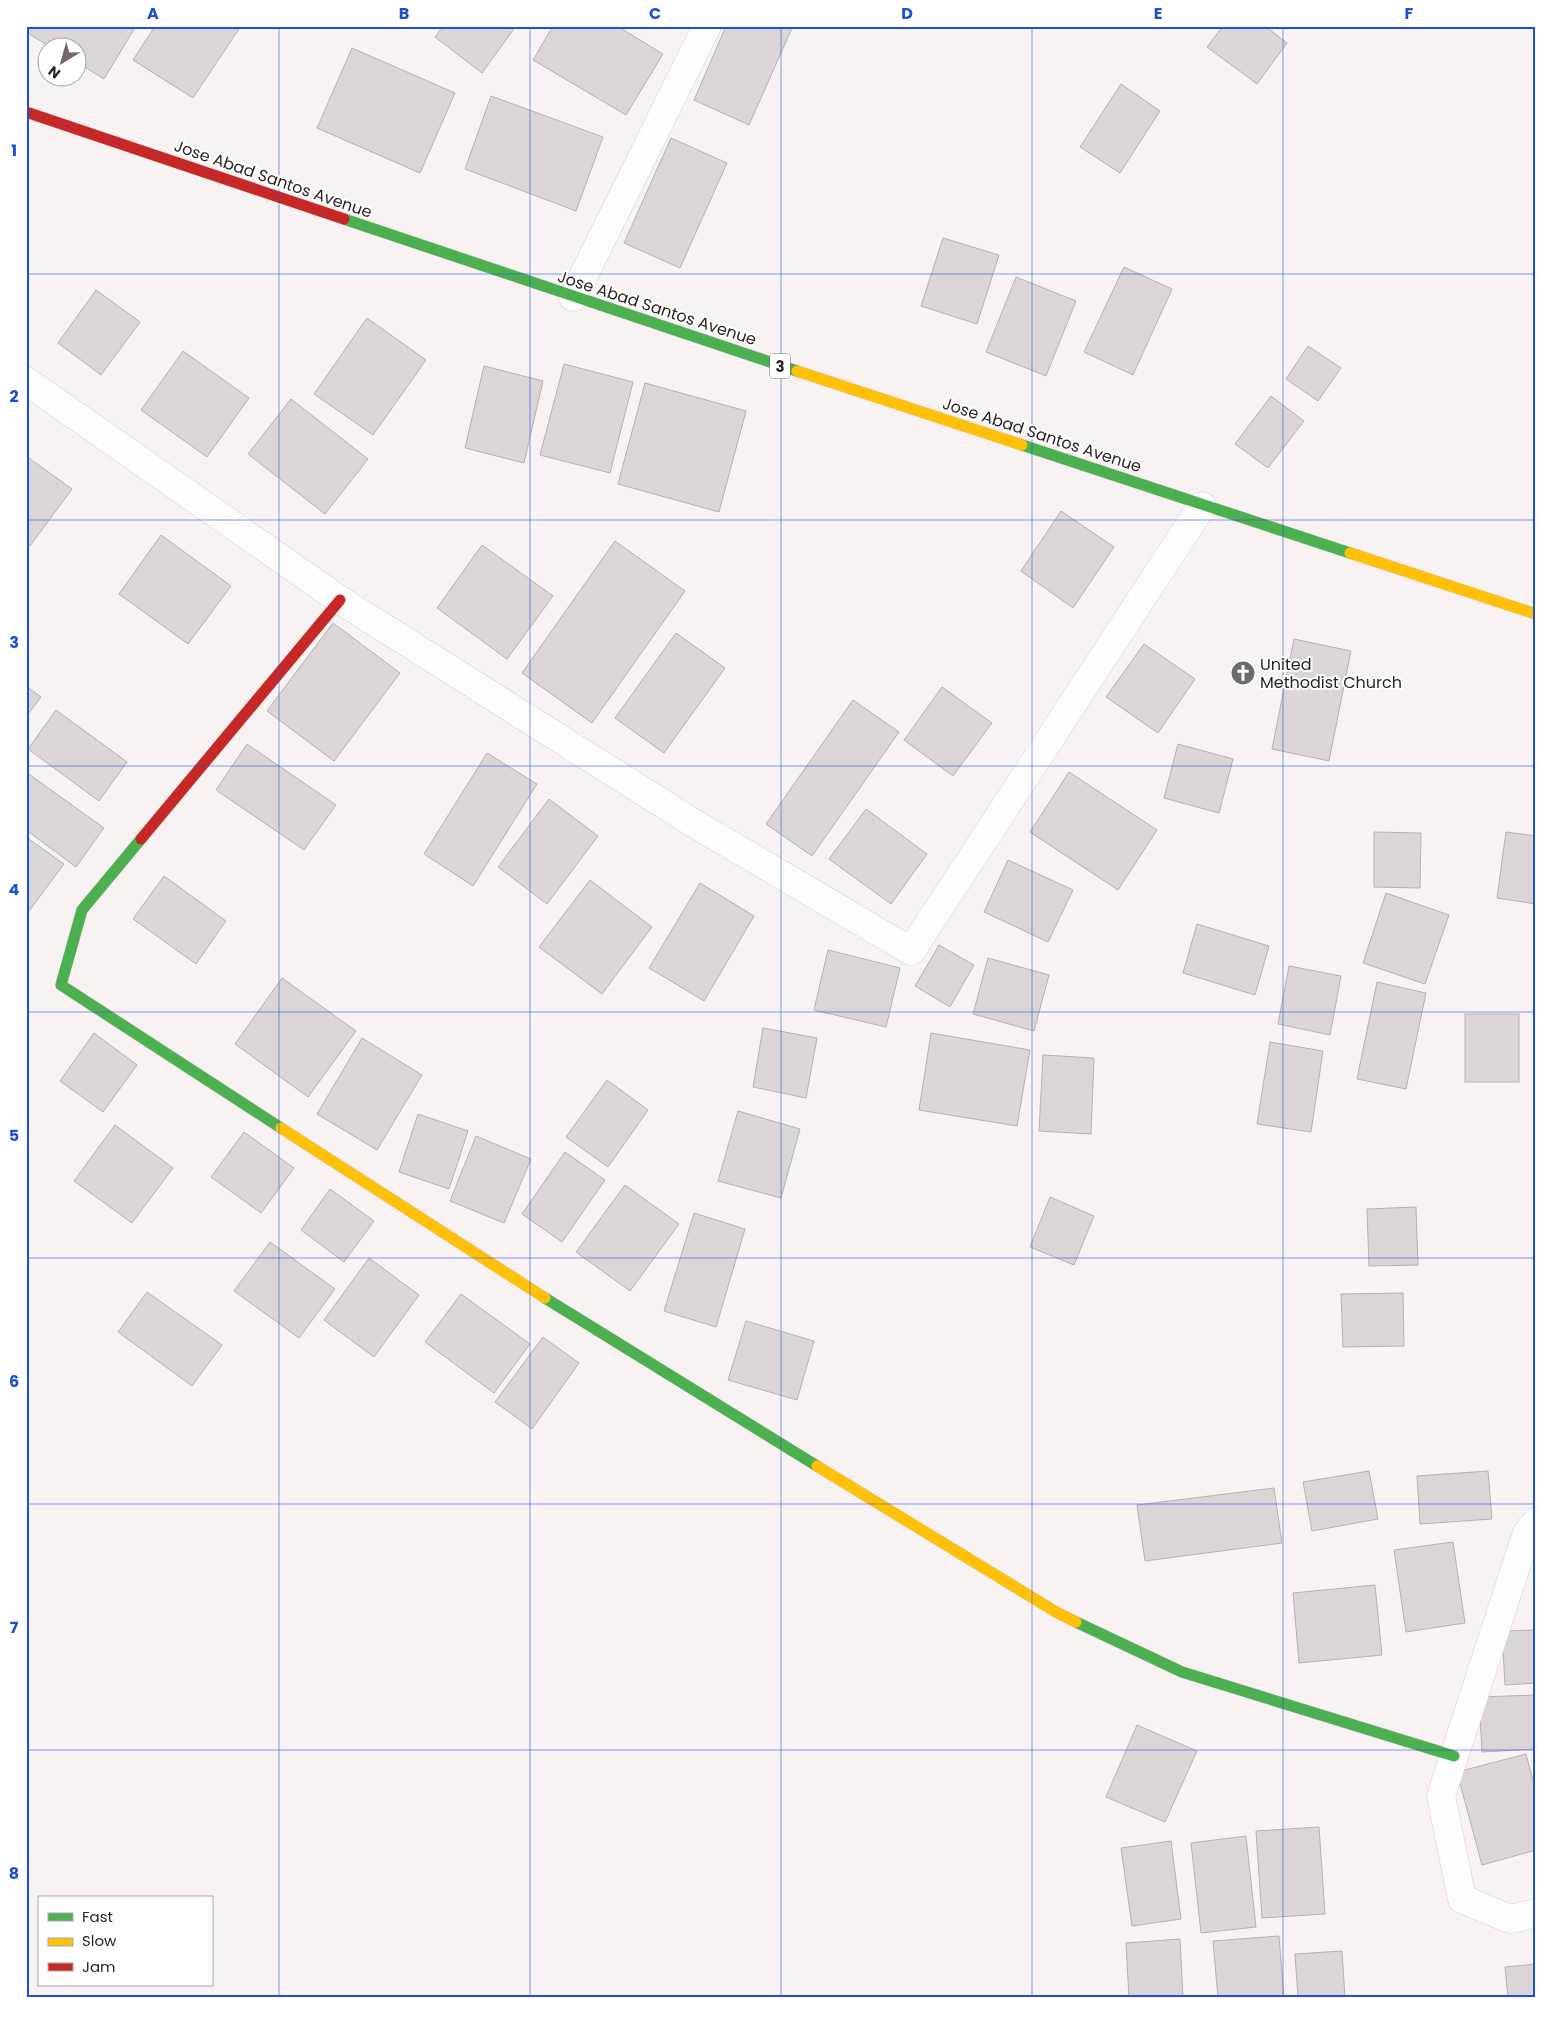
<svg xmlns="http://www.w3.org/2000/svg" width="1562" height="2024" font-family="Poppins,sans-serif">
	<rect width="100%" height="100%" fill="#f8f2f2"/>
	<g fill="#dcd5d8" stroke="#b7afb3">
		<polygon points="30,26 136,26 104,79 78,63 78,48 52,48 26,32"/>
		<polygon points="155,26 241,26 193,98 133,60"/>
		<polygon points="443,26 516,26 482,73 435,37"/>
		<polygon points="553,26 617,26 663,54 626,115 533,60"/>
		<polygon points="726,26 793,26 749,125 694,100"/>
		<polygon points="1223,26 1265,26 1287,43 1257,84 1207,47"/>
		<polygon points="352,48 455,93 420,173 317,128"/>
		<polygon points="1121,84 1160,111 1120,173 1080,147"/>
		<polygon points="491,96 603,137 576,211 465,169"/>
		<polygon points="671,138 727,163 680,268 624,243"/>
		<polygon points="943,238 999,255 977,324 921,306"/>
		<polygon points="1124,267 1172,289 1133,375 1084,352"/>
		<polygon points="1016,277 1076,301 1046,376 986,352"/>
		<polygon points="96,290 140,322 101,375 58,343"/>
		<polygon points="367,318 426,360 373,435 314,394"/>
		<polygon points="1308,346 1341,368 1318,401 1286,379"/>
		<polygon points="183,351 249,398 207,457 141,410"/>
		<polygon points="564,364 633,382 610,473 540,455"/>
		<polygon points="484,366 543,381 524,463 465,448"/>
		<polygon points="645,383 746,411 719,512 618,484"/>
		<polygon points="1271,396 1304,421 1268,468 1235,444"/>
		<polygon points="291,399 368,459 325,514 248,454"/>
		<polygon points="26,456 72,489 30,546 26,543"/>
		<polygon points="1061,511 1114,547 1073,608 1021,571"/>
		<polygon points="161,535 231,586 188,644 119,594"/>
		<polygon points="615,541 685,591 592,723 522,673"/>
		<polygon points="482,545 553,596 507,659 437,608"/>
		<polygon points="333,623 400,673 334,761 267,711"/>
		<polygon points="676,633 725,668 664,753 615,718"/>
		<polygon points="1294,639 1351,651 1329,761 1272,749"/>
		<polygon points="1144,644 1195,679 1158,733 1106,697"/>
		<polygon points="26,686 41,697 26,717"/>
		<polygon points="942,687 992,723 953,776 904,740"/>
		<polygon points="853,700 899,732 812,856 766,824"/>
		<polygon points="56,710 127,762 99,801 28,749"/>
		<polygon points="247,744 336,805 304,850 216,790"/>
		<polygon points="1178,744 1233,759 1219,813 1164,798"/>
		<polygon points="487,753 537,784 473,886 424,854"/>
		<polygon points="26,772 104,828 76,867 26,830"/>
		<polygon points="1069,772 1157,830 1118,890 1030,832"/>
		<polygon points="549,799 598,836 547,904 498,867"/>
		<polygon points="866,809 927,854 891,904 829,859"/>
		<polygon points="1374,832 1421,833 1420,888 1374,887"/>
		<polygon points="1506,832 1536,836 1536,904 1497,898"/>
		<polygon points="26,837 64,864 26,915"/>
		<polygon points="1008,860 1073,890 1048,942 984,912"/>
		<polygon points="164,876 226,921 196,964 133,919"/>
		<polygon points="590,880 652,927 602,994 539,947"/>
		<polygon points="700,883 754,916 704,1001 649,968"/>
		<polygon points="1386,893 1449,915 1425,984 1363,963"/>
		<polygon points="1197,924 1269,946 1255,995 1183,973"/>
		<polygon points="939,945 974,965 950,1007 915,986"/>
		<polygon points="828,950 900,968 886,1027 814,1010"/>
		<polygon points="988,958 1049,975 1034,1031 973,1014"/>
		<polygon points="1289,966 1341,976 1330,1035 1278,1024"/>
		<polygon points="282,978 356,1031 308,1097 235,1044"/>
		<polygon points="1377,982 1426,993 1406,1089 1357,1079"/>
		<rect x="1465" y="1014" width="54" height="68"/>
		<polygon points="763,1028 817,1038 806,1098 753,1087"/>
		<polygon points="94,1033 137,1065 103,1112 60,1081"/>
		<polygon points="931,1033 1030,1050 1017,1126 919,1110"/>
		<polygon points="362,1038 422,1075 377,1150 317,1114"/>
		<polygon points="1270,1042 1323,1051 1311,1132 1257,1124"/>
		<polygon points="1043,1055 1094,1058 1091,1134 1039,1131"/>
		<polygon points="607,1080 648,1110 608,1167 566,1137"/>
		<polygon points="738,1111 800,1129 781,1198 718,1181"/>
		<polygon points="418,1114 468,1131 449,1189 399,1172"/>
		<polygon points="115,1125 173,1168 132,1223 74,1181"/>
		<polygon points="244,1132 294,1168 261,1213 211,1177"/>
		<polygon points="476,1136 531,1159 504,1223 450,1201"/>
		<polygon points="565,1152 605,1180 562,1242 522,1214"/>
		<polygon points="625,1185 679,1224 630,1291 576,1252"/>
		<polygon points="330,1189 374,1221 344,1262 301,1230"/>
		<polygon points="1050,1197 1094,1216 1074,1265 1030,1247"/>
		<polygon points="1416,1207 1418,1265 1369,1266 1367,1209"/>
		<polygon points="694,1213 745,1229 716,1327 664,1311"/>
		<polygon points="270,1242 335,1289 299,1338 234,1291"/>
		<polygon points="369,1258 419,1295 374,1357 324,1320"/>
		<polygon points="147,1292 222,1345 192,1386 118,1332"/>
		<polygon points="1403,1293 1404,1346 1343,1347 1341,1294"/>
		<polygon points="461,1294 530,1344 494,1393 425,1342"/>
		<polygon points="746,1321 814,1341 797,1400 728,1380"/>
		<polygon points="543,1337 579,1363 532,1429 495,1402"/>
		<polygon points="1369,1471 1378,1519 1312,1531 1303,1482"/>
		<polygon points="1488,1471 1492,1519 1420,1524 1417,1476"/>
		<polygon points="1274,1488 1282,1543 1145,1561 1137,1505"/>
		<polygon points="1453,1542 1465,1623 1406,1632 1394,1550"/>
		<polygon points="1375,1585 1382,1655 1299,1663 1293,1593"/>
		<polygon points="1536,1630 1536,1683 1505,1685 1502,1631"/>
		<polygon points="1536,1695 1536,1749 1482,1752 1479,1697"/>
		<polygon points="1137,1725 1197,1751 1165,1822 1106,1797"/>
		<polygon points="1526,1754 1536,1792 1536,1850 1482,1865 1457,1772"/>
		<polygon points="1319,1827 1325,1914 1262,1918 1256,1831"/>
		<polygon points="1246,1836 1256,1927 1201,1933 1191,1843"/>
		<polygon points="1171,1841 1181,1919 1132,1926 1121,1848"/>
		<polygon points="1279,1936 1284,1998 1218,1998 1213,1941"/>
		<polygon points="1180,1939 1183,1998 1129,1998 1126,1943"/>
		<polygon points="1342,1951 1345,1998 1298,1998 1295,1954"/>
		<polygon points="1536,1964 1536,1998 1508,1998 1505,1967"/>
	</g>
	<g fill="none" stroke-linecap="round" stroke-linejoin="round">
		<defs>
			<g id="street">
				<polyline points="573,297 707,26"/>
				<polyline points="26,381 340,600 695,824 911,951 1202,506"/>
				<polyline points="1536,1522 1527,1533 1441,1796 1462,1899 1510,1919 1536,1913"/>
			</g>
			<g id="fast">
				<polyline points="344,219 797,371"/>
				<polyline points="1022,445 1350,553"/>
				<polyline points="141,839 82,910 61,985 281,1128"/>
				<polyline points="545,1298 817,1466"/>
				<polyline points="1076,1622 1182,1672 1454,1756"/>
			</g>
			<g id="slow">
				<polyline points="797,371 1022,445"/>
				<polyline points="1350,553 1536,614"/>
				<polyline points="281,1128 545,1298"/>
				<polyline points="817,1466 1056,1612 1076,1622"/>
			</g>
			<g id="jam">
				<polyline points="26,112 344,219"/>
				<polyline points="141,839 340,600"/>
			</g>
		</defs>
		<use href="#street" stroke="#d9cfd0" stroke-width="29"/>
		<use href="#fast" stroke="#d9cfd0" stroke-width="12"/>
		<use href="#slow" stroke="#d9cfd0" stroke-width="12"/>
		<use href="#jam" stroke="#d9cfd0" stroke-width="12"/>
		<use href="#street" stroke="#fefdfd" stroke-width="28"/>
		<use href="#fast" stroke="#4caf50" stroke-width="11"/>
		<use href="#slow" stroke="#ffc107" stroke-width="11"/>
		<use href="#jam" stroke="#c62828" stroke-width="11"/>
	</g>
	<path fill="none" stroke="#1d4ed8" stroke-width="1" stroke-opacity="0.55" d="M279,26v1972M530,26v1972M781,26v1972M1032,26v1972M1283,26v1972M26,274h1510M26,520h1510M26,766h1510M26,1012h1510M26,1258h1510M26,1504h1510M26,1750h1510"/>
	<defs>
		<symbol id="church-disc" viewBox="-11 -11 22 22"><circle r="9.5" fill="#73696a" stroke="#fff"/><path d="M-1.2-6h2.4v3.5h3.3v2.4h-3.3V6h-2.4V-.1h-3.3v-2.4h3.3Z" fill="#fff"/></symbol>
	</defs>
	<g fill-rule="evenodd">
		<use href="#church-disc" x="1229" y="659" width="28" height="28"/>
	</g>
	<g text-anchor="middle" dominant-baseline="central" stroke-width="4" stroke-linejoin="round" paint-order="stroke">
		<rect fill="#fff" stroke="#6b6263" stroke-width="1" x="770" y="353.5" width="20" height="25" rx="4"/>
		<g font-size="15" font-weight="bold" fill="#2b1f20">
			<text x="780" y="366">3</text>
		</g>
		<g font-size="16" fill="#2b1f20" stroke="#fff">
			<text transform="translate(273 179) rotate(19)">Jose Abad Santos Avenue</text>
			<text transform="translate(657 308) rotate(18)">Jose Abad Santos Avenue</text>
			<text transform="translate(1042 435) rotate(18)">Jose Abad Santos Avenue</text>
		</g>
		<g font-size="16" fill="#2b1f20" stroke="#fff" text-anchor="start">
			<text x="1260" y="664">United<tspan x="1260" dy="18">Methodist Church</tspan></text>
		</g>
	</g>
	<rect width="1562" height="2024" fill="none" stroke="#ffffff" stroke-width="55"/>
	<rect x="38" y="1896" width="175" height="90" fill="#ffffff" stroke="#aaa5a6"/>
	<rect x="48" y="1913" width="25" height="8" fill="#4caf50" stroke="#aaa5a6"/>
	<text x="82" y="1922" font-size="15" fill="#2b1f20">Fast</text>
	<rect x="48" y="1938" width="25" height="8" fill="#ffc107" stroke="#aaa5a6"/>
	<text x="82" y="1946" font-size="15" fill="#2b1f20">Slow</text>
	<rect x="48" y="1963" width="25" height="8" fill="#c62828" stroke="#aaa5a6"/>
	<text x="82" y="1972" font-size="15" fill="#2b1f20">Jam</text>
	<g transform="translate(62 62) rotate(217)"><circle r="24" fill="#ffffff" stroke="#aaa5a6"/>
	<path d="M0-4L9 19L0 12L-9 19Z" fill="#73696a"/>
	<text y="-8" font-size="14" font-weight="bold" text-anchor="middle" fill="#2b1f20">N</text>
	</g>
	<rect x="28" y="28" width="1506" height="1968" fill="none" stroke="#1d4ed8" stroke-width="2"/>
	<g font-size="16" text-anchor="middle" font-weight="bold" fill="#1d4ed8">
		<text x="153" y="19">A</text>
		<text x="404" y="19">B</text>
		<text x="655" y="19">C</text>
		<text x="907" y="19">D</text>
		<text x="1158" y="19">E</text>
		<text x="1409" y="19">F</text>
		<text x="14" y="156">1</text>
		<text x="14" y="402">2</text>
		<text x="14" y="648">3</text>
		<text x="14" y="895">4</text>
		<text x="14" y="1141">5</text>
		<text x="14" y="1387">6</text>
		<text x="14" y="1633">7</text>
		<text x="14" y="1879">8</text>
	</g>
</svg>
